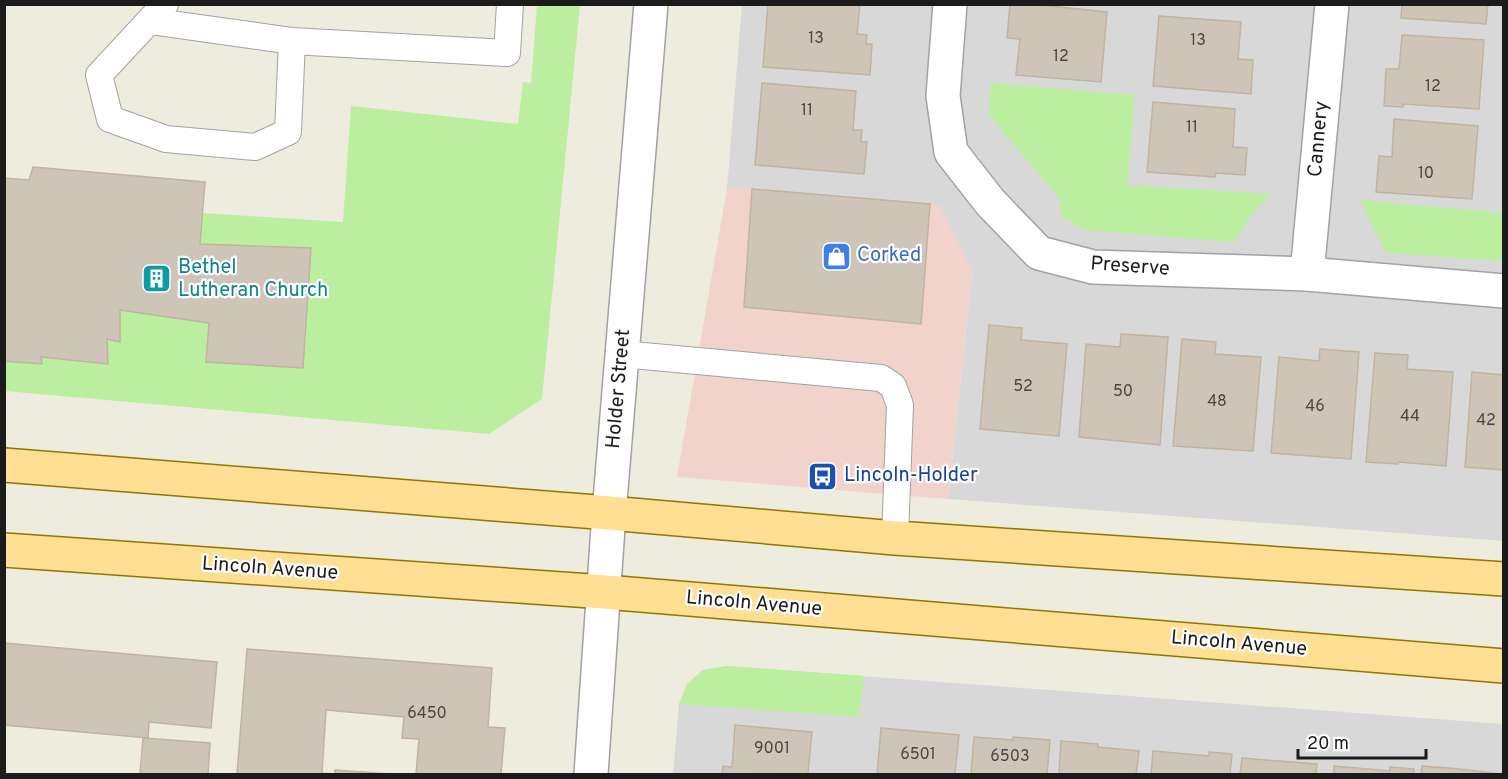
<svg xmlns="http://www.w3.org/2000/svg" width="1508" height="779" font-family="Overpass,sans-serif">
	<rect width="100%" height="100%" fill="#eeebdf"/>
	<g fill="#d9d8d8">
		<polygon points="742,5 1503,5 1503,541 948,499 972,272 727,188"/>
		<polygon points="727,666 1503,724 1503,774 673,774 679,704 687,684 703,670"/>
	</g>
	<polygon fill="#f2d3cc" points="727,188 939,205 972,271 948,499 677,477"/>
	<g fill="#bbef9f">
		<polygon points="537,5 580,5 542,399 489,434 5,391 4,361 42,364 41,357 107,339 120,342 120,310 209,323 206,362 303,368 311,248 200,244 202,213 343,222 351,106 518,124 523,82 531,83"/>
		<polygon points="991,83 1135,95 1127,185 1272,194 1250,215 1235,242 1083,230 1061,216 1060,199 989,115"/>
		<polygon points="1360,200 1503,213 1503,261 1386,253"/>
		<polygon points="727,666 864,676 859,717 679,704 687,684 703,670"/>
	</g>
	<g fill="#cec5b8" stroke="#c1b3a0" stroke-width="1.5">
		<polygon points="768,4 860,4 857,34 867,35 866,44 872,44 870,75 763,67"/>
		<polygon points="1010,4 1030,4 1107,12 1101,82 1016,75 1020,39 1007,38"/>
		<polygon points="1402,4 1488,4 1486,24 1401,18"/>
		<polygon points="1159,16 1241,22 1238,59 1253,60 1251,94 1153,86"/>
		<polygon points="1402,35 1484,40 1479,109 1403,104 1403,107 1384,106 1386,69 1399,69"/>
		<polygon points="762,83 856,91 853,130 862,130 861,142 867,142 864,174 755,165"/>
		<polygon points="1153,102 1235,109 1233,147 1247,148 1245,175 1216,173 1215,177 1147,172"/>
		<polygon points="1394,119 1478,126 1472,199 1376,192 1379,156 1392,157"/>
		<polygon points="33,167 205,182 200,244 311,248 303,368 206,362 209,323 120,310 120,342 107,339 108,364 41,357 42,364 4,361 4,178 29,180"/>
		<polygon points="752,189 930,204 921,324 744,307"/>
		<polygon points="989,325 1022,328 1021,340 1067,344 1059,436 980,429"/>
		<polygon points="1121,334 1168,337 1160,445 1079,437 1086,344 1120,347"/>
		<polygon points="1182,339 1216,342 1215,354 1261,357 1253,451 1173,446"/>
		<polygon points="1320,349 1359,352 1351,459 1271,453 1279,357 1319,361"/>
		<polygon points="1375,353 1408,355 1407,369 1453,372 1446,466 1399,462 1398,464 1366,462"/>
		<polygon points="1472,372 1504,375 1504,470 1465,467"/>
		<polygon points="4,643 217,662 211,728 149,722 148,738 4,725"/>
		<polygon points="247,649 492,668 488,727 505,728 501,774 416,774 419,739 402,738 404,717 326,710 322,773 335,774 335,770 391,774 237,774"/>
		<polygon points="735,725 812,732 808,773 722,774 723,766 732,767"/>
		<polygon points="881,728 959,735 955,774 877,774"/>
		<polygon points="974,737 1013,740 1013,737 1050,740 1047,774 971,774"/>
		<polygon points="143,738 210,743 208,774 140,774"/>
		<polygon points="1061,741 1098,744 1098,747 1139,751 1136,774 1059,774"/>
		<polygon points="1153,751 1209,756 1209,752 1232,754 1230,774 1151,774"/>
		<polygon points="1242,758 1317,764 1316,774 1240,774"/>
		<polygon points="1334,766 1390,771 1390,767 1414,769 1414,774 1334,774"/>
		<polygon points="1422,766 1460,769 1501,774 1421,774"/>
	</g>
	<g fill="none" stroke-linecap="round" stroke-linejoin="round">
		<defs>
			<g id="service">
				<polyline points="150,21 292,41 288,132 255,147 166,139 110,119 99,75 165,4"/>
				<polyline points="292,41 507,53 510,4"/>
				<polyline points="622,354 881,378 893,386 900,405 895,538"/>
			</g>
			<g id="minor">
				<polyline points="950,4 943,96 951,152 990,202 1039,253 1093,267 1307,274 1504,291"/>
				<polyline points="1307,274 1332,4"/>
			</g>
			<polyline id="tertiary" points="591,774 609,513 651,4"/>
			<g id="primary">
				<polyline points="4,465 609,513 895,538 1504,579"/>
				<polyline points="4,550 605,592 1504,666"/>
			</g>
		</defs>
		<use href="#service" stroke="#a2a2a2" stroke-width="28"/>
		<use href="#minor" stroke="#a2a2a2" stroke-width="36"/>
		<use href="#tertiary" stroke="#a2a2a2" stroke-width="36"/>
		<use href="#primary" stroke="#927600" stroke-width="36"/>
		<use href="#service" stroke="#fff" stroke-width="26"/>
		<use href="#minor" stroke="#fff" stroke-width="33"/>
		<use href="#tertiary" stroke="#fff" stroke-width="33"/>
		<use href="#primary" stroke="#ffdf93" stroke-width="33"/>
	</g>
	<defs>
		<symbol id="shop-square" viewBox="-11 -11 22 22"><rect x="-9" y="-9" width="18" height="18" rx="4" fill="#3f7fe0" stroke="#fff"/><path d="M-5-2.5h2.3a2.7 3.5 0 0 1 5.4 0H5L5.5 6h-11ZM-1.5-2.5h3a1.5 2.3 0 0 0-3 0Z" fill="#fff"/></symbol>
		<symbol id="building-square" viewBox="-11 -11 22 22"><rect x="-9" y="-9" width="18" height="18" rx="4" fill="#0f9aa8" stroke="#fff"/><path d="M-4-6H4V6H1V3H-1V6H-4ZM-2.5-4.3h1.7v1.8h-1.7ZM.8-4.3h1.7v1.8H.8ZM-2.5-1h1.7V.8h-1.7ZM.8-1h1.7V.8H.8Z" fill="#fff"/></symbol>
		<symbol id="bus-square" viewBox="-11 -11 22 22"><rect x="-9" y="-9" width="18" height="18" rx="4" fill="#1a4fb4" stroke="#fff"/><path d="M-5-6H5V4H4V6H2V4H-2V6H-4V4H-5ZM-3.5-4V0h7V-4ZM-3.5 1.2v1.5H-2V1.2ZM2 1.2v1.5H3.5V1.2Z" fill="#fff"/></symbol>
	</defs>
	<g fill-rule="evenodd">
		<use href="#shop-square" x="820" y="240" width="33" height="33"/>
		<use href="#building-square" x="140" y="262" width="33" height="33"/>
		<use href="#bus-square" x="806" y="460" width="33" height="33"/>
	</g>
	<g text-anchor="middle" dominant-baseline="central" stroke-width="4.5" stroke-linejoin="round" paint-order="stroke">
		<g font-size="16" fill="#484642">
			<text x="816" y="39">13</text>
			<text x="1198" y="41">13</text>
			<text x="1061" y="57">12</text>
			<text x="1433" y="87">12</text>
			<text x="807" y="111">11</text>
			<text x="1192" y="128">11</text>
			<text x="1426" y="174">10</text>
			<text x="1023" y="387">52</text>
			<text x="1123" y="392">50</text>
			<text x="1217" y="402">48</text>
			<text x="1315" y="407">46</text>
			<text x="1410" y="417">44</text>
			<text x="1486" y="421">42</text>
			<text x="427" y="714">6450</text>
			<text x="772" y="749">9001</text>
			<text x="918" y="755">6501</text>
			<text x="1010" y="757">6503</text>
		</g>
		<g font-size="20" fill="#1b1b1b" stroke="#fff">
			<text transform="translate(1319 139) rotate(-85)">Cannery</text>
			<text transform="translate(1130 267) rotate(4)">Preserve</text>
			<text transform="translate(619 389) rotate(-85)">Holder Street</text>
			<text transform="translate(270 569) rotate(4)">Lincoln Avenue</text>
			<text transform="translate(754 604) rotate(5)">Lincoln Avenue</text>
			<text transform="translate(1239 644) rotate(5)">Lincoln Avenue</text>
		</g>
		<g font-size="20" fill="#366cbe" stroke="#fff" text-anchor="start">
			<text x="857" y="256">Corked</text>
		</g>
		<g font-size="20" fill="#0d838f" stroke="#fff" text-anchor="start">
			<text x="178" y="268">Bethel<tspan x="178" dy="23">Lutheran Church</tspan></text>
		</g>
		<g font-size="20" fill="#164399" stroke="#fff" text-anchor="start">
			<text x="844" y="476">Lincoln-Holder</text>
		</g>
	</g>
	<rect width="1508" height="779" fill="none" stroke="#1b1b1b" stroke-width="12"/>
	<path d="M1298 749v9h128v-9" fill="none" stroke="#1b1b1b" stroke-width="3"/>
	<text x="1307" y="749" font-size="18" fill="#1b1b1b" stroke="#ffffff" stroke-width="4.5" paint-order="stroke">20 m</text>
</svg>
